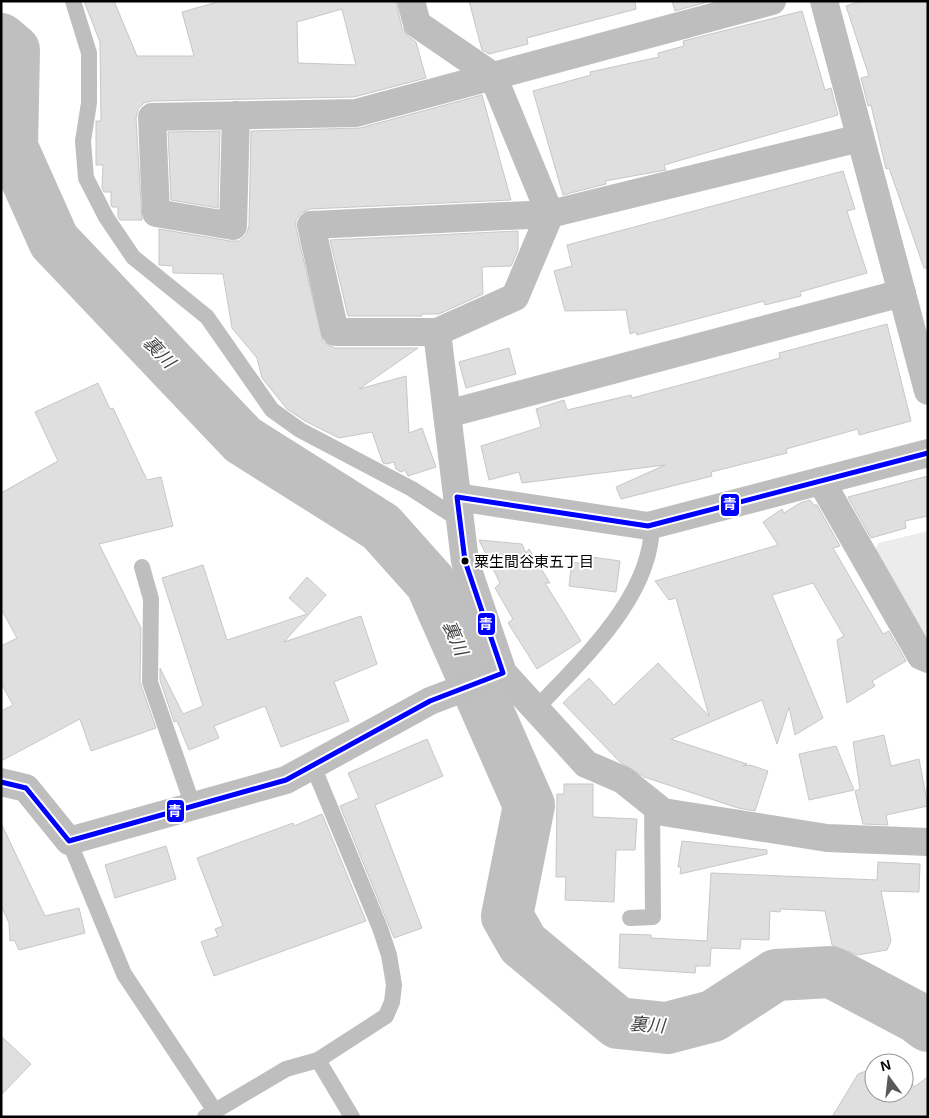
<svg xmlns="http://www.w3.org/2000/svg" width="929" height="1118" font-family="Helvetica,'Noto Sans JP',sans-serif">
	<rect width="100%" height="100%" fill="#fff"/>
	<polygon fill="#ececec" points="928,531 928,639 873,557 878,543"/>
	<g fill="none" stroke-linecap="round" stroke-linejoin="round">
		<polyline stroke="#bfbfbf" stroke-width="52" points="1,39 14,50 12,147 54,241 243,440 381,527 431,583 529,805 507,916 523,944 618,1023 667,1028 713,1016 776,975 831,972 916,1017 928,1026"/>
	</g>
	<g fill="#dfdfdf" stroke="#c7c7c7" fill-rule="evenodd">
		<path d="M84,1h30l23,55h57l-12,-44 39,-11h175l6,27 6,8 8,6 10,36 -72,19 -202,4 -8,2 -6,6 -2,9 6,102h-22l-2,-3v-10h-6l-1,-3v-12h-7l-2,-4 1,-23h-7v-44h5l-1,-79zM342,9l14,56 -58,-2 -1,-41z"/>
		<polygon points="469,1 635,1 636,9 527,38 528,44 489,54 482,50"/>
		<polygon points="672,1 711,1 675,11"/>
		<polygon points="862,1 928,1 928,268 924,268 889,168 886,169 871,105 868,106 861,78 869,76 846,6"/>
		<polygon points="802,11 825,90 831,88 838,115 664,165 666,170 605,181 606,184 563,195 533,91 591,75 590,72 659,57 658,53 684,46 683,41"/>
		<polygon points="482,95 511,200 310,209 301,213 296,220 296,228 323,342 335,348 418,348 359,389 406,376 409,433 422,428 436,467 408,476 405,470 401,472 396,469 394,462 387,464 383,463 372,432 339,438 305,421 287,409 262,378 257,358 232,328 223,274 173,273 173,266 159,265 159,229 230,241 239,241 246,235 249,226 251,131 360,128"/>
		<polygon points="220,131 218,208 171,200 168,132"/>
		<polygon points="843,171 855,209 847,211 867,273 800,292 801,296 765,305 764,301 637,335 636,332 630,334 626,310 565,311 554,271 572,266 567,245"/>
		<polygon points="518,231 518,250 511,266 482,267 483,294 439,314 422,314 422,316 348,316 330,240"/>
		<polygon points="887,324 911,421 859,435 858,429 786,449 787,453 711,472 712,476 621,499 616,487 665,465 522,483 519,472 489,480 481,446 541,427 536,409 564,400 567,410 631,395 632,398 780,358 779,353"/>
		<polygon points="509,348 516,374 466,388 459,362"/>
		<polygon points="98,383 110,409 113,408 147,480 161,477 173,526 99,544 141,628 140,682 156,728 91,751 80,719 1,761 1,711 13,705 1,683 1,646 17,638 1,609 1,493 58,461 35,412"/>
		<polygon points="928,476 928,516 905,521 906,528 871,538 848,497"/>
		<polygon points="810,500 814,505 817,505 840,546 833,548 883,634 889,631 906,661 872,681 875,686 847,703 837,640 844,636 813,583 772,595 823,718 795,735 789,707 777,744 762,700 671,739 747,764 743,766 750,765 768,771 755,811 738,808 644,777 620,762 563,703 589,678 614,705 658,663 709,716 676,598 669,600 655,581 778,545 763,522 782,509 784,513 800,503"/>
		<polygon points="479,540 522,544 526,553 529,549 550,583 545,583 581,641 537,669 508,623 513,619 495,588 500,583"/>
		<polygon points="585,556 620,561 616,592 569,586 572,562 584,564"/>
		<polygon points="203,565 227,640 307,614 289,598 307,577 326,595 284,642 361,616 377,664 334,682 349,721 281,747 265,706 214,726 219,738 189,750 177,721 174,722 160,680 160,668 183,714 203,706 162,578"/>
		<polygon points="884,735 891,766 919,759 928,806 886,815 888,825 863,824 855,791 860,789 853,742"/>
		<polygon points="427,739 443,776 375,805 422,928 394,938 340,806 359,798 348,773"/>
		<polygon points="836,746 854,790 809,800 799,754"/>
		<polygon points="564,784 593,784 593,817 637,819 635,850 616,850 614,902 565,900 566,877 556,877 557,794 564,794"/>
		<polygon points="322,814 366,921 214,976 201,942 218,936 215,929 223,926 197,858 293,823 294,826"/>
		<polygon points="1,823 45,916 79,908 85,933 19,950 14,940 10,941 9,923 1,905"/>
		<polygon points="682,841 767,850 767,854 680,874 681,867 678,867"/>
		<polygon points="166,846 176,879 115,898 105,865"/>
		<polygon points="878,862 920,864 919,892 881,891 891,941 887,950 857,955 832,945 825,911 781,909 780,912 770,911 769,940 741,939 740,949 711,948 710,966 696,966 695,973 619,968 620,934 651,935 651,938 707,941 711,873 877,880"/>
		<polygon points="1,1036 31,1064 1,1095"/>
		<polygon points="874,1068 874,1093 904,1093 904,1068 914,1087 928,1077 928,1117 832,1117 858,1074"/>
	</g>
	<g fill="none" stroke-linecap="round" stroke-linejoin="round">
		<g stroke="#bebebe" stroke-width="16">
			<polyline points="73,1 89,53 89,103 83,141 86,178 106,217 133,257 207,317 272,410 300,430 412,489 460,520"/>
			<polyline points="142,567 151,599 150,682 193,806"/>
			<path d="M536,709c46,-50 116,-112 116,-185"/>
			<polyline points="69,841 124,974 215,1111"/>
			<polyline points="630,918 653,917 652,803"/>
			<polyline points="318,1060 352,1117"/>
			<polyline points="205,1117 286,1069 318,1060 386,1016 392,1002 394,985 389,955 380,928 313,766"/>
		</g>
		<g stroke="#bebebe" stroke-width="28">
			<polyline points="411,1 417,24 493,76 550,214 515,297 437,332 465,561 503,673 586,764 623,780 663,812 827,838 928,842"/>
			<polyline points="824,1 928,391"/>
			<polyline points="236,115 233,226 156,213 152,117 356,113 772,1"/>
			<polyline points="437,332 335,332 311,225 550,214 860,138"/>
			<polyline points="447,414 902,293"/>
			<polyline points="821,481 921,656 928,659"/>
			<polyline points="457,497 648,526 928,453"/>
			<polyline points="1,782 26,788 69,841 286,780 430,701 503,673"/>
		</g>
		<defs>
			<polyline id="bus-1" points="1,782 26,788 69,841 286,780 430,701 503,673 465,561 457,497 648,526 928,453"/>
		</defs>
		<use href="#bus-1" stroke="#fff" stroke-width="9"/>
		<use href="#bus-1" stroke="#00f" stroke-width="5"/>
	</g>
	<circle fill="#000" stroke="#fff" stroke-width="2" cx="465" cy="561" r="4.5"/>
	<g text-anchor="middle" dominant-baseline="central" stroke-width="4" stroke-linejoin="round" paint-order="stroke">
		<g font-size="15" fill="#000" stroke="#fff" text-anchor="start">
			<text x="474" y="561">粟生間谷東五丁目</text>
		</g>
		<g font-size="18" font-style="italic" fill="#444" stroke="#fff">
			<text transform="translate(159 352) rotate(46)">裏川</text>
			<text transform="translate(455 638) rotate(66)">裏川</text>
			<text transform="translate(647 1025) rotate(4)">裏川</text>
		</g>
	</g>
	<g stroke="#fff" stroke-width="2">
		<rect x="720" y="493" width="20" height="24" rx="5" fill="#00f"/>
		<rect x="477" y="612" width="19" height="24" rx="5" fill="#00f"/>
		<rect x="166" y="799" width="19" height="24" rx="5" fill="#00f"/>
	</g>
	<g font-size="14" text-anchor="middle" font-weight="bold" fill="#fff">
		<text x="730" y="509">青</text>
		<text x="486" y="629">青</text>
		<text x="175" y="816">青</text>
	</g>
	<rect width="929" height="1118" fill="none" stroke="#000000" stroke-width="5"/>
	<g transform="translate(889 1078) rotate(345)"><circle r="24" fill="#ffffff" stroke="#999999"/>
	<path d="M0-4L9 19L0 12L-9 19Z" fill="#595959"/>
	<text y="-8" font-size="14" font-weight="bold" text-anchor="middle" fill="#000000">N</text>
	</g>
</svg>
